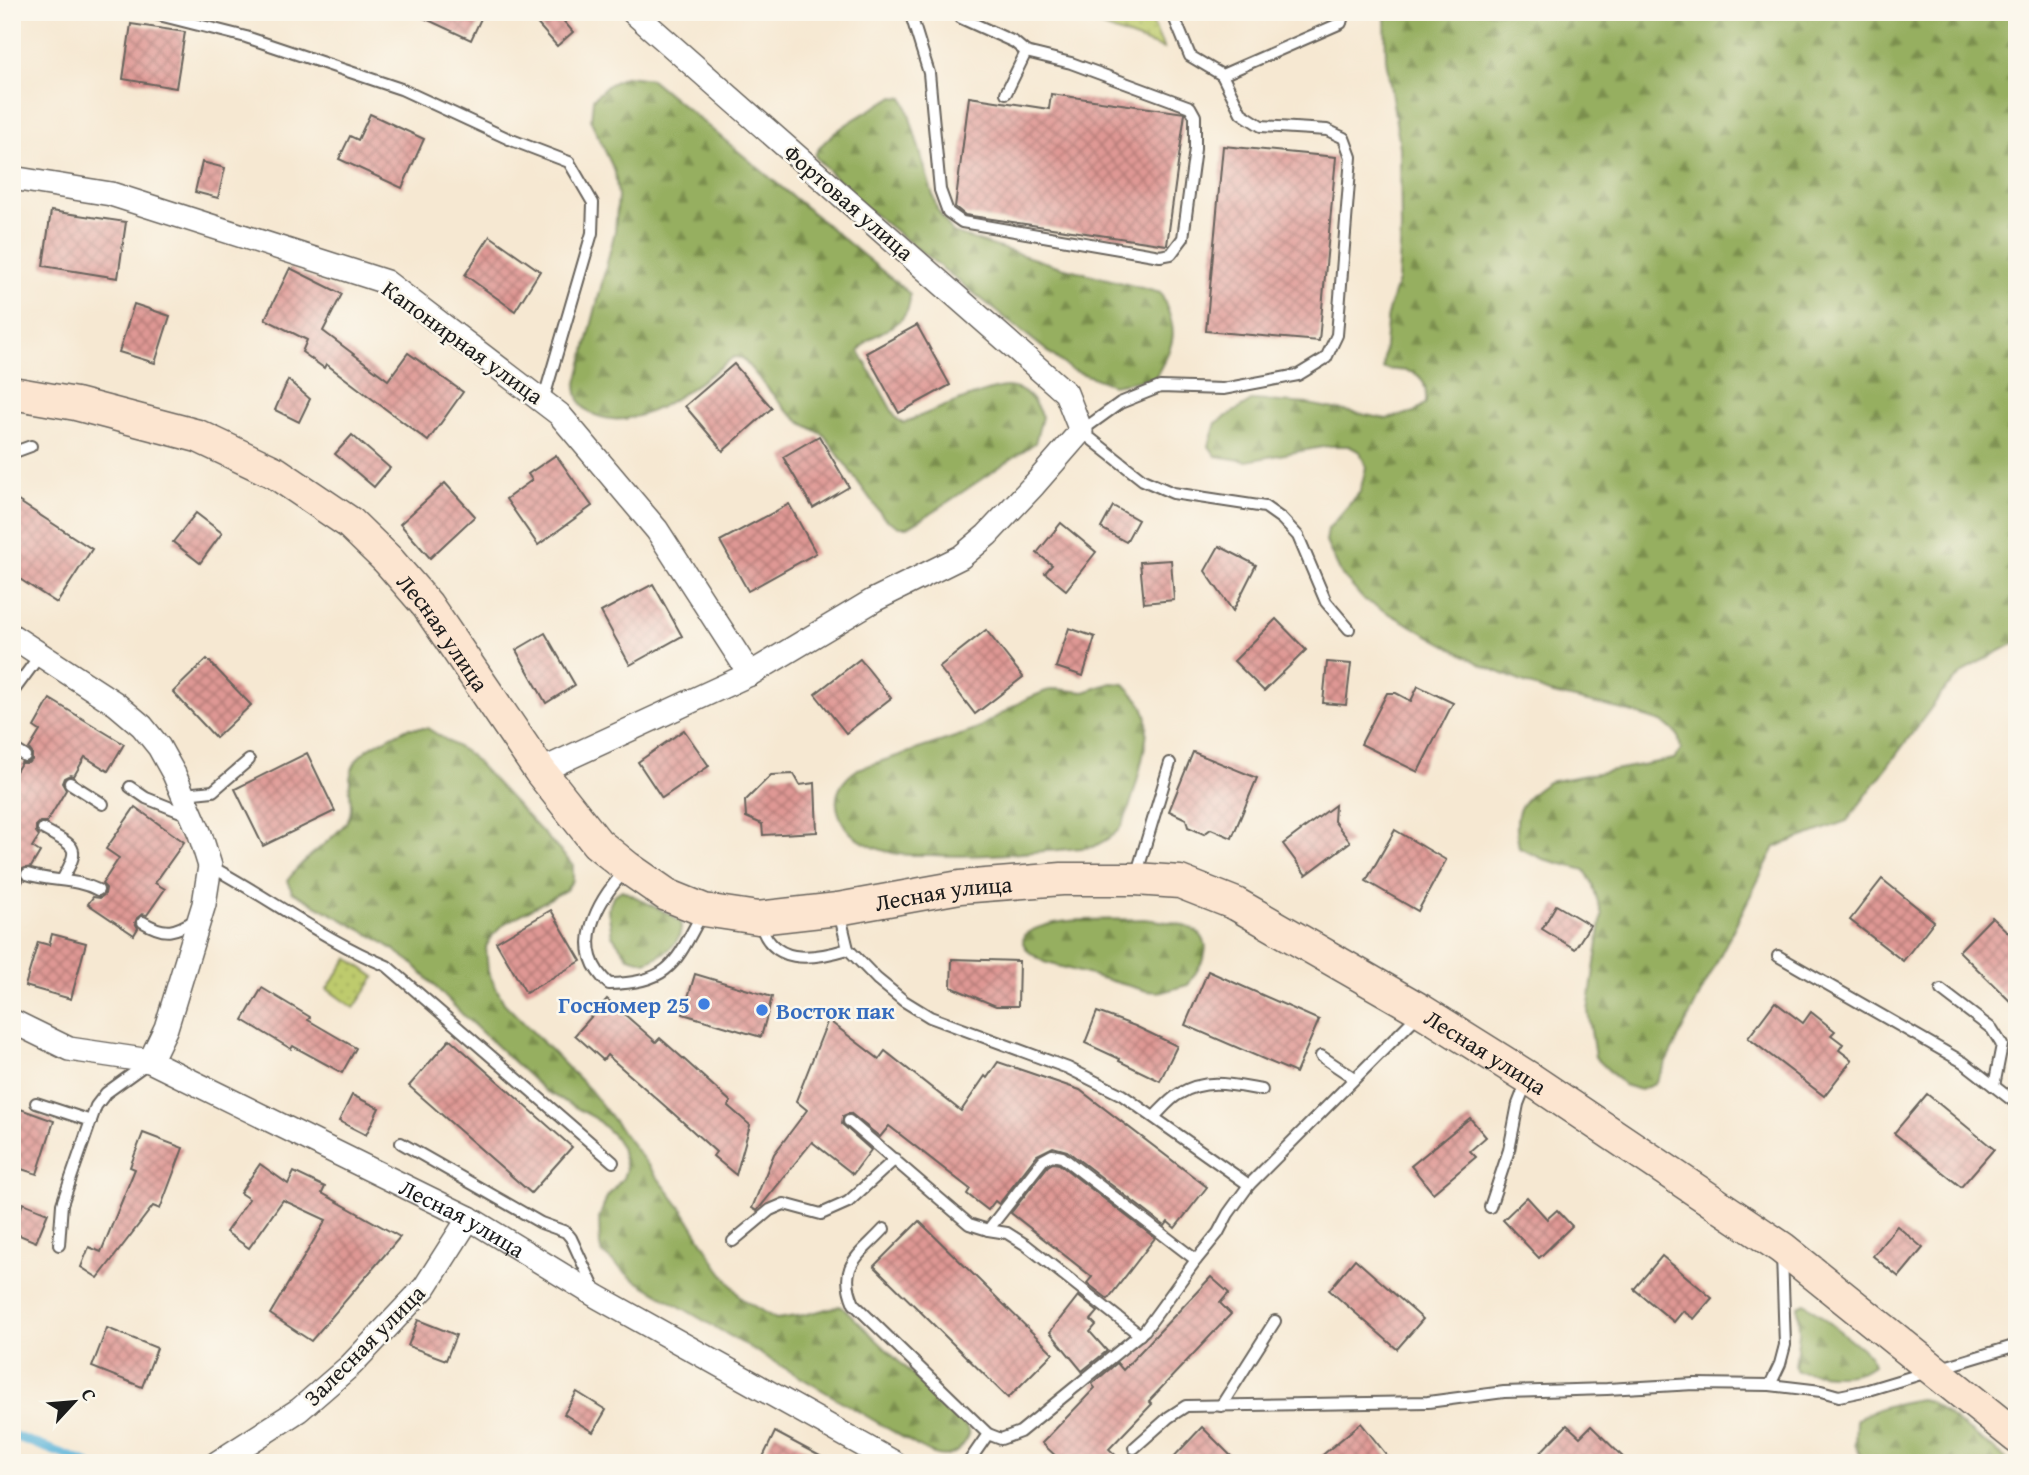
<svg xmlns="http://www.w3.org/2000/svg" width="2029" height="1475" font-family="'Gentium Book Plus',serif">
	<defs>
		<pattern id="forest-firs" width="22" height="20" patternUnits="userSpaceOnUse" patternTransform="scale(1.75)"><rect width="22" height="20" fill="#96af60"/><path d="M5 1l3.5 6h-7zM16 11l3.5 6h-7z" fill="#7a8e4e"/></pattern>
		<pattern id="park-dots" width="8" height="8" patternUnits="userSpaceOnUse" patternTransform="scale(1.75)"><rect width="8" height="8" fill="#becb6d"/><path d="M2 2h.1M6 6h.1" fill="none" stroke="#a3ae5e" stroke-width="1.8" stroke-linecap="round"/></pattern>
		<pattern id="building-cross-hatch" width="8" height="8" patternUnits="userSpaceOnUse" patternTransform="scale(1.75)"><rect width="8" height="8" fill="#df9894"/><path d="M0 0l8 8M0 8l8-8" fill="none" stroke="#b47b78"/></pattern>
	</defs>
	<rect width="100%" height="100%" fill="#fbf7ec"/>
	<filter id="ink" filterUnits="userSpaceOnUse"><feTurbulence type="fractalNoise" baseFrequency=".0143" numOctaves="2"/><feDisplacementMap in="SourceGraphic" scale="14" xChannelSelector="R" yChannelSelector="G"/><feConvolveMatrix kernelMatrix="1 2 1 2 8 2 1 2 1" color-interpolation-filters="sRGB"/></filter>
	<filter id="wash" filterUnits="userSpaceOnUse"><feTurbulence type="fractalNoise" baseFrequency=".00686" numOctaves="4" result="noise"/><feDisplacementMap in="SourceGraphic" scale="28" xChannelSelector="R" yChannelSelector="G"/><feGaussianBlur stdDeviation="1.57" result="paint"/><feColorMatrix in="noise" values="0 0 0 0 0 0 0 0 0 0 0 0 0 0 0 0 0 1.4 0 .05"/><feComposite in="paint" operator="in"/></filter>
	<g filter="url(#wash)">
		<rect width="100%" height="100%" fill="#f6e8d2"/>
		<g fill="url(#forest-firs)" stroke="#59663e" stroke-width="2">
			<path d="M1385,12h632v630l-47,25 -24,21 -99,133 -72,26 -120,237 -15,6 -16,-5 -29,-28 -7,-46 14,-96 -10,-32 -7,-13 -42,-11 -24,-11c-6,-35 -2,-46 29,-66l126,-23 7,-10 -3,-14 -14,-12 -37,-12 -78,-18 -65,-27 -121,-67 -22,-25 -15,-32 2,-13 32,-37 6,-25 -6,-15 -11,-6h-21l-81,15 -31,-5 -7,-10 7,-23 37,-23 55,4 79,15 27,-7 12,-9c2,-34 -15,-32 -43,-34l5,-58 10,-30 3,-51 -1,-83 -14,-88z"/>
			<path d="M626,76l25,3 259,215c1,38 -37,33 -51,57l37,67 7,5c20,-8 87,-37 104,-36 20,1 28,15 35,30l-7,26 -102,69 -25,15h-9l-15,-9 -60,-83 -24,-13 -15,-13 -43,-51 -8,-1c-35,24 -89,74 -133,60 -17,-5 -23,-13 -25,-30l39,-156 3,-34 -3,-25 -24,-51 2,-22 15,-14z"/>
			<path d="M893,97l10,1 3,6 31,105 16,24 101,32 107,28c18,41 15,47 -6,85l-42,7 -43,-16 -209,-165 -44,-45 -2,-4c10,-22 57,-46 78,-58z"/>
			<path d="M1111,683l13,1c8,9 19,18 22,30 6,19 -15,97 -26,114 -6,9 -18,14 -27,19 -53,4 -108,11 -162,8 -12,0 -26,1 -38,-2 -22,-5 -47,-16 -54,-39 -7,-19 3,-34 19,-45l115,-38 51,-31 22,-9 10,-2 28,3z"/>
			<path d="M408,728h19l43,27 103,110v15l-7,10 -61,33 -14,14 -5,10 2,25 16,31 86,87 95,123 33,54 24,32 34,20 28,-4 35,-9 7,4 121,118 2,7c-19,39 -44,14 -72,-1l-264,-155 -31,-26 -2,-7 -1,-28 8,-21 16,-19 3,-9 -5,-22 -8,-12 -18,-17 -50,-27 -81,-75 -53,-54 -33,-23 -86,-47 -4,-12c15,-23 40,-35 57,-56 8,-10 6,-19 5,-31 -4,-43 26,-48 58,-65z"/>
			<path d="M622,890l49,25 10,8c2,21 -18,32 -35,39l-18,-5 -16,-22 -4,-25 5,-14z"/>
			<path d="M1143,919c20,2 69,4 62,35 -3,11 -11,21 -17,31l-26,7 -15,-1 -103,-29 -16,-11 -5,-8 1,-8c29,-21 85,-14 119,-16z"/>
			<path d="M1805,1303l65,52 3,10c-20,16 -52,9 -76,6l-2,-4 4,-34 -1,-27z"/>
			<path d="M1920,1399l9,2 83,62h-148l-9,-19 1,-24c19,-13 41,-17 64,-21z"/>
		</g>
		<g fill="url(#park-dots)" stroke="#6d7444" stroke-width="2">
			<polygon points="1073,12 1148,12 1164,49 1073,16"/>
			<polygon points="348,958 375,977 354,1008 327,989"/>
		</g>
		<g fill="none" stroke-linecap="round" stroke-linejoin="round">
			<polyline stroke="#5bb4d9" stroke-width="9" points="12,1435 87,1463"/>
		</g>
		<g id="blocks">
			<g fill="url(#building-cross-hatch)">
				<polygon points="411,12 484,12 471,40"/>
				<polygon points="527,12 556,12 573,32 557,46"/>
				<polygon points="131,24 185,32 176,88 123,79"/>
				<polygon points="1051,94 1185,113 1167,245 965,215 955,207 969,97 1049,109"/>
				<polygon points="370,114 424,139 402,188 339,159 350,136 358,140"/>
				<polygon points="1223,146 1336,157 1319,341 1206,331"/>
				<polygon points="202,162 225,168 218,198 195,192"/>
				<polygon points="51,211 126,222 118,278 43,266"/>
				<polygon points="490,236 540,271 515,311 465,275"/>
				<polygon points="290,268 342,294 323,331 388,380 408,353 463,392 428,441 326,364 324,368 302,352 307,340 265,319"/>
				<polygon points="134,304 170,316 155,363 119,352"/>
				<polygon points="917,325 950,385 899,413 866,353"/>
				<polygon points="734,364 772,408 723,451 685,406"/>
				<polygon points="288,380 310,399 299,422 275,410"/>
				<polygon points="352,435 390,468 374,487 335,454"/>
				<polygon points="819,436 849,487 813,508 783,457"/>
				<polygon points="556,455 592,506 538,545 506,499 532,480 528,474"/>
				<polygon points="445,483 475,516 430,558 400,524"/>
				<polygon points="12,497 92,549 57,603 12,574"/>
				<polygon points="789,504 816,553 748,591 720,541"/>
				<polygon points="1113,506 1138,520 1126,542 1101,528"/>
				<polygon points="196,513 222,533 200,563 173,542"/>
				<polygon points="1061,523 1096,552 1066,590 1045,573 1052,565 1037,553"/>
				<polygon points="1219,546 1256,565 1233,611 1205,571"/>
				<polygon points="1171,560 1174,600 1144,603 1140,562"/>
				<polygon points="653,584 682,636 630,665 601,612"/>
				<polygon points="1276,619 1306,650 1264,691 1234,661"/>
				<polygon points="1069,628 1095,637 1083,676 1056,667"/>
				<polygon points="986,630 1023,677 975,714 939,667"/>
				<polygon points="545,633 575,685 546,703 516,650"/>
				<polygon points="207,659 251,705 216,738 173,692"/>
				<polygon points="860,659 891,698 846,733 815,694"/>
				<polygon points="1327,662 1351,664 1346,705 1323,703"/>
				<polygon points="1418,686 1453,703 1418,772 1361,744 1387,693 1396,693 1411,701"/>
				<polygon points="50,699 124,744 108,771 85,757 74,776 70,775 64,778 62,783 66,790 47,822 40,822 36,826 36,832 39,836 32,847 40,852 31,867 21,869 19,875 23,881 12,899 12,778 21,763 28,763 32,760 32,753 29,749 40,731 34,727"/>
				<polygon points="684,730 709,766 662,798 638,762"/>
				<polygon points="1193,752 1257,778 1232,838 1211,829 1204,834 1188,827 1186,819 1169,811"/>
				<polygon points="307,753 335,811 263,846 235,789"/>
				<polygon points="794,774 800,785 815,783 817,832 763,835 762,824 746,817 745,801 771,775"/>
				<polygon points="1335,805 1334,821 1350,842 1306,875 1283,844"/>
				<polygon points="135,807 184,842 155,883 165,889 147,915 142,914 137,918 135,923 138,928 134,935 88,904 93,897 100,898 105,894 106,888 102,884 119,858 106,849"/>
				<polygon points="1395,830 1446,860 1418,911 1366,881"/>
				<polygon points="1882,879 1934,921 1903,961 1850,920"/>
				<polygon points="1556,905 1590,925 1575,949 1542,929"/>
				<polygon points="551,910 581,961 526,993 496,942"/>
				<polygon points="1992,917 2017,941 2017,1008 1959,951"/>
				<polygon points="52,934 86,943 71,999 25,986 38,942 49,945"/>
				<polygon points="952,959 1019,961 1018,1006 996,1006 951,987"/>
				<polygon points="1208,971 1319,1020 1296,1073 1185,1025"/>
				<polygon points="695,974 772,997 761,1037 683,1014"/>
				<polygon points="262,988 310,1017 308,1020 356,1048 342,1073 293,1046 291,1049 243,1020"/>
				<polygon points="607,999 656,1042 660,1038 687,1062 731,1102 728,1106 750,1125 736,1175 713,1156 716,1152 674,1114 607,1055 603,1060 575,1035"/>
				<polygon points="1775,1002 1803,1023 1811,1012 1835,1031 1831,1035 1843,1044 1839,1050 1852,1060 1824,1096 1748,1038"/>
				<polygon points="1097,1012 1135,1026 1177,1046 1160,1081 1119,1061 1120,1059 1085,1043"/>
				<polygon points="828,1020 879,1059 885,1051 961,1111 985,1076 987,1078 998,1062 1080,1090 1207,1187 1175,1228 1168,1222 1165,1226 1067,1151 1053,1147 1037,1155 999,1204 995,1201 988,1210 967,1194 970,1189 889,1126 880,1137 850,1113 843,1116 842,1124 871,1150 853,1174 812,1142 757,1211 752,1208 774,1154 807,1110 796,1101"/>
				<polygon points="450,1039 572,1147 531,1193 409,1086"/>
				<polygon points="1927,1094 1994,1149 1961,1187 1894,1133"/>
				<polygon points="352,1095 379,1108 366,1135 339,1121"/>
				<polygon points="12,1106 54,1121 37,1174 12,1166"/>
				<polygon points="1470,1118 1486,1137 1470,1151 1476,1157 1433,1193 1411,1166"/>
				<polygon points="143,1133 183,1148 160,1209 153,1206 98,1278 81,1267 89,1247 101,1252 135,1169 130,1167"/>
				<polygon points="1053,1163 1059,1164 1155,1238 1108,1299 1087,1283 1092,1277 1011,1213 1048,1166"/>
				<polygon points="260,1164 288,1184 294,1172 325,1187 322,1193 400,1237 311,1341 270,1314 326,1220 283,1200 249,1248 226,1232 249,1199 240,1193"/>
				<polygon points="1527,1197 1547,1219 1557,1210 1572,1226 1539,1258 1503,1220"/>
				<polygon points="23,1203 48,1213 36,1242 12,1232"/>
				<polygon points="919,1221 1053,1353 1008,1398 874,1266"/>
				<polygon points="1897,1226 1923,1248 1899,1277 1873,1256"/>
				<polygon points="1662,1256 1712,1298 1694,1319 1683,1311 1674,1322 1634,1289"/>
				<polygon points="1355,1259 1423,1319 1397,1349 1329,1290"/>
				<polygon points="1211,1277 1229,1293 1220,1303 1231,1314 1149,1401 1152,1404 1109,1449 1124,1463 1063,1463 1042,1443 1095,1388 1092,1384 1117,1363 1123,1370"/>
				<polygon points="1078,1296 1098,1312 1091,1320 1096,1325 1090,1332 1107,1351 1082,1371 1050,1332"/>
				<polygon points="418,1320 456,1335 446,1360 408,1346"/>
				<polygon points="107,1328 157,1348 142,1387 92,1367"/>
				<polygon points="577,1392 606,1410 593,1432 564,1414"/>
				<polygon points="1361,1423 1393,1463 1313,1463"/>
				<polygon points="1567,1425 1580,1437 1591,1426 1629,1463 1530,1463"/>
				<polygon points="1202,1427 1238,1463 1168,1463"/>
				<polygon points="775,1432 833,1463 775,1463 763,1457"/>
			</g>
		</g>
	</g>
	<g filter="url(#ink)">
		<use href="#blocks" fill-opacity="0" stroke="#68635c" stroke-width="2"/>
		<g fill="none" stroke-linecap="round" stroke-linejoin="round">
			<defs>
				<g id="service">
					<polyline points="147,12 246,37 401,89 509,139 569,162 593,203 592,233 543,401"/>
					<polyline points="910,12 929,73 940,190 948,212 962,222 1160,256 1171,254 1183,238 1195,149 1195,116 1190,107 1071,63 1026,52 1006,93"/>
					<polyline points="1172,12 1190,56 1222,75 1341,23 1344,12"/>
					<polyline points="961,18 1014,42 1026,52"/>
					<polyline points="1222,75 1241,113 1261,126 1327,130 1344,138 1351,157 1337,335 1326,358 1298,375 1223,389 1160,387 1120,403 1081,431 1143,480 1173,493 1265,507 1282,519 1298,536 1326,602 1349,629"/>
					<polyline points="12,453 31,446"/>
					<polyline points="12,693 40,655"/>
					<polyline points="12,748 25,756"/>
					<polyline points="70,783 103,804"/>
					<polyline points="130,787 146,798 191,816"/>
					<polyline points="184,794 213,791 249,760"/>
					<path d="M43,829c32,18 39,16 19,51"/>
					<path d="M210,866c60,32 114,74 177,100l226,196"/>
					<path d="M626,870c-29,31 -57,79 -17,114 63,-1 67,-23 94,-72"/>
					<path d="M27,874c24,8 48,4 71,16"/>
					<polyline points="1136,876 1170,763"/>
					<polyline points="839,912 848,949 877,979 904,1001 930,1017 1068,1068 1122,1095 1249,1185"/>
					<path d="M759,920c12,46 52,40 89,29"/>
					<path d="M143,922c23,14 32,10 54,-3"/>
					<polyline points="1778,956 1963,1062 2017,1104"/>
					<polyline points="1941,990 1992,1029 2002,1045 1994,1086"/>
					<polyline points="1321,1056 1354,1078"/>
					<polyline points="36,1103 91,1121"/>
					<path d="M1154,1117c8,-8 16,-18 25,-23 27,-17 55,-9 83,-4"/>
					<polyline points="849,1121 969,1224 988,1230"/>
					<polyline points="401,1143 541,1223 566,1232 571,1238 595,1290"/>
					<polyline points="1490,1207 1509,1150 1518,1104 1527,1081"/>
					<path d="M884,1229c-25,27 -47,36 -30,75l134,130 13,5 19,-7 125,-102 51,-70 22,-27 10,-19 21,-29 171,-172"/>
					<polyline points="733,1241 770,1210 784,1204 821,1214 848,1202 895,1159"/>
					<polyline points="59,1245 62,1204 96,1106 106,1093 149,1062"/>
					<polyline points="1140,1335 1026,1245 1007,1233 988,1230 1043,1160 1052,1155 1062,1157 1196,1260"/>
					<polyline points="1770,1385 1821,1391 1839,1396 1868,1390 2017,1345"/>
					<polyline points="1221,1406 1275,1321"/>
					<polyline points="1134,1448 1169,1417 1186,1406 1428,1402 1504,1392 1607,1389 1694,1384 1770,1385 1780,1364 1785,1345 1782,1254"/>
					<polyline points="968,1463 988,1434"/>
				</g>
				<g id="minor">
					<polyline points="12,178 111,194 386,282 559,414 657,530 750,674"/>
					<polyline points="12,636 116,704 142,726 159,747 174,774 200,834 210,866 204,904 166,1028 150,1061"/>
					<polyline points="540,771 750,674 874,600 961,557 987,535 1034,485 1081,431 1066,393 633,12"/>
					<path id="s1" d="M12,1021l57,28 81,12 319,157 129,79 297,166"/>
					<polyline points="217,1463 299,1410 351,1365 425,1287 469,1218"/>
				</g>
				<g id="secondary">
					<path id="s2" d="M12,393l64,11 122,32 78,37 74,50 38,37 39,45 113,166 57,72 31,25 39,27 37,15 54,8 80,-9 122,-22 102,-8h73l45,3 56,22 186,107 107,67 253,170 235,189"/>
				</g>
			</defs>
			<use href="#service" stroke="#68635c" stroke-width="14"/>
			<use href="#minor" stroke="#68635c" stroke-width="26"/>
			<use href="#secondary" stroke="#68635c" stroke-width="35"/>
			<use href="#service" stroke="#fff" stroke-width="10"/>
			<use href="#minor" stroke="#fff" stroke-width="23"/>
			<use href="#secondary" stroke="#fce5d0" stroke-width="32"/>
		</g>
	</g>
	<g fill="#3f7fe0" stroke="#fbf7ec" stroke-width="2.5">
		<circle cx="704" cy="1004" r="7"/>
		<circle cx="762" cy="1010" r="7"/>
	</g>
	<g text-anchor="middle" dominant-baseline="central" stroke-width="5" stroke-linejoin="round" paint-order="stroke">
		<g font-size="23" fill="#1c1c1c" stroke="#fbf7ec">
			<text transform="translate(849 202) rotate(41)">Фортовая улица</text>
			<text transform="translate(463 342) rotate(36)">Капонирная улица</text>
			<text stroke="none"><textPath href="#s2" startOffset="511">Лесная улица</textPath></text>
			<text stroke="none"><textPath href="#s2" startOffset="1141">Лесная улица</textPath></text>
			<text stroke="none"><textPath href="#s2" startOffset="1729">Лесная улица</textPath></text>
			<text stroke="none"><textPath href="#s1" startOffset="495">Лесная улица</textPath></text>
			<text transform="translate(364 1345) rotate(-45)">Залесная улица</text>
		</g>
		<g font-size="23" font-weight="bold" fill="#366cbe" stroke="#fbf7ec" text-anchor="end">
			<text x="690" y="1004">Госномер 25</text>
			<text x="776" y="1010" text-anchor="start">Восток пак</text>
		</g>
	</g>
	<rect width="2029" height="1475" fill="none" stroke="#fbf7ec" stroke-width="42"/>
	<g transform="translate(74 1402) rotate(64)" stroke="#fbf7ec" stroke-width="5" paint-order="stroke">
	<path d="M0-5L12 26L0 18L-12 26Z" fill="#1c1c1c"/>
	<text y="-10" font-size="19" font-weight="bold" text-anchor="middle" fill="#1c1c1c">С</text>
	</g>
</svg>
